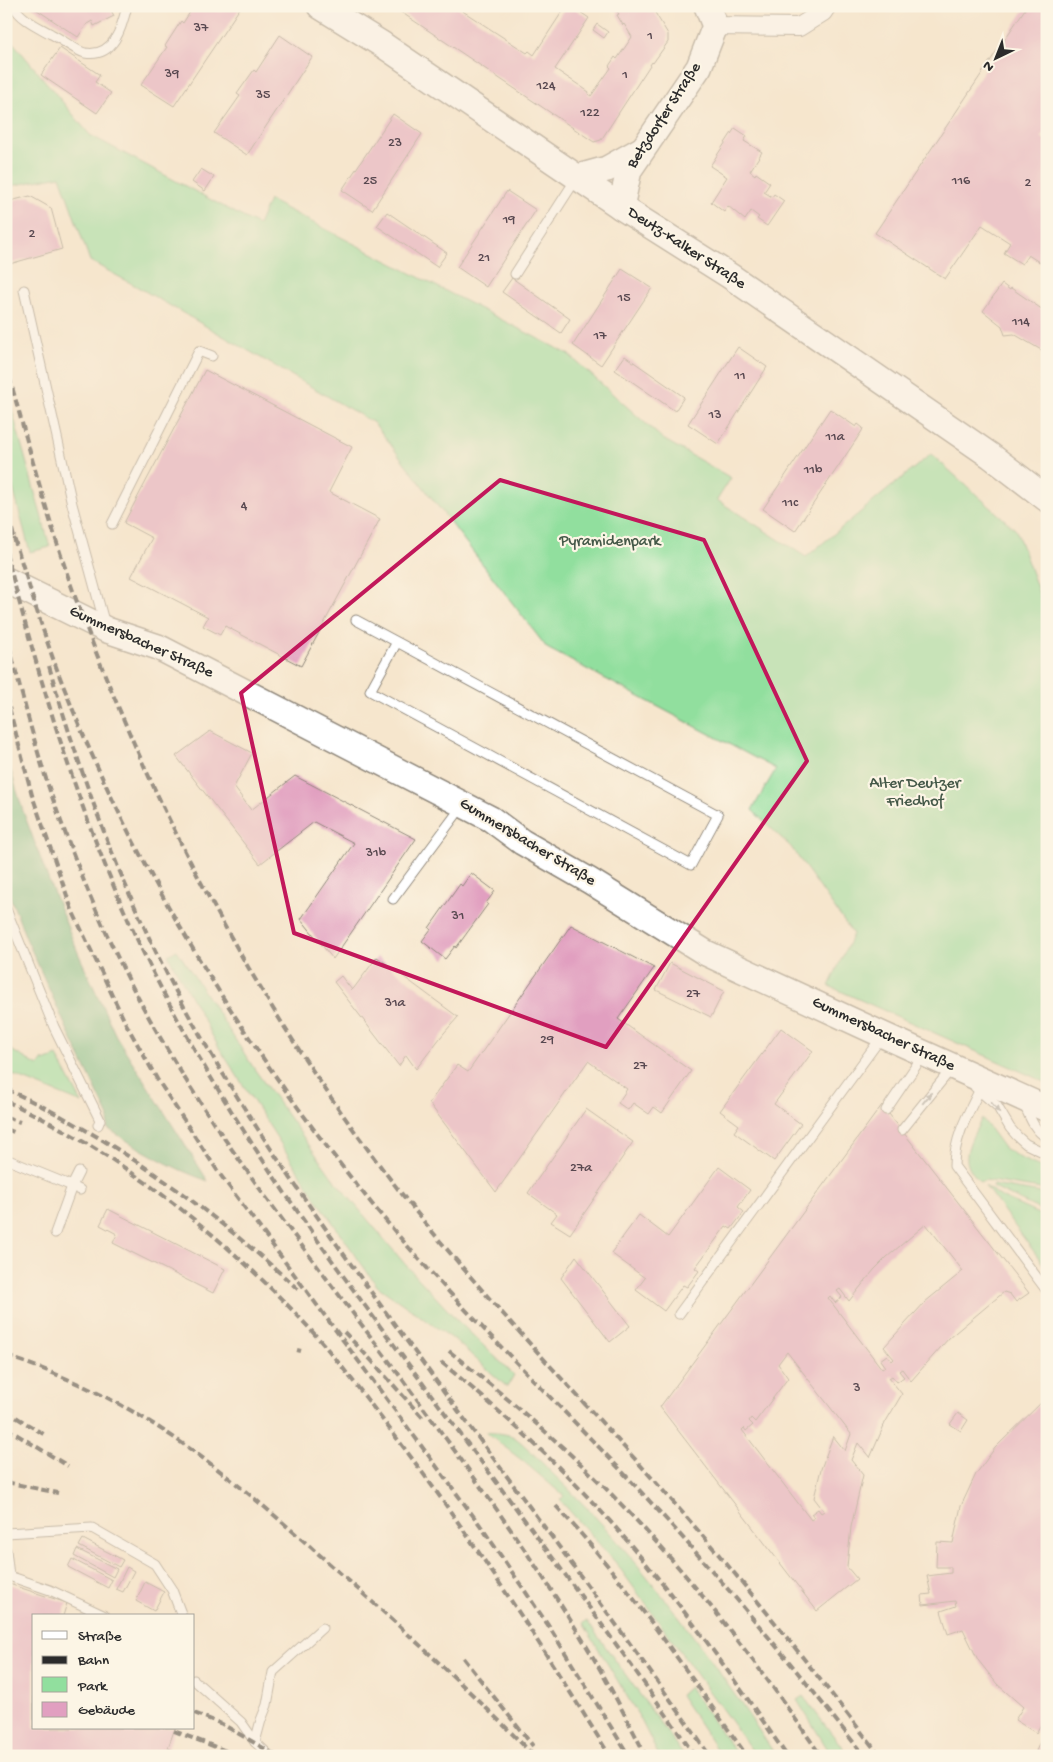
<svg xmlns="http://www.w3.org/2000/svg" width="1053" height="1762" font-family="'Gochi Hand',sans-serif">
	<rect width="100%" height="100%" fill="#fcf5e5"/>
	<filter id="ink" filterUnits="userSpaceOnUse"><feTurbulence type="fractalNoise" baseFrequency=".02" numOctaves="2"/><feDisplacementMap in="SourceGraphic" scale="10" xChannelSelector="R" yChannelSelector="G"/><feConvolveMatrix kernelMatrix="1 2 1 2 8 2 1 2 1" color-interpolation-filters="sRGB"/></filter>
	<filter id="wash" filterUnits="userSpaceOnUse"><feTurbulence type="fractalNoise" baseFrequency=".0096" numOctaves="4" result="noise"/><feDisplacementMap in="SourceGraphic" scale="20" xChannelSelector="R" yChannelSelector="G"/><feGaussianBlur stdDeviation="1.12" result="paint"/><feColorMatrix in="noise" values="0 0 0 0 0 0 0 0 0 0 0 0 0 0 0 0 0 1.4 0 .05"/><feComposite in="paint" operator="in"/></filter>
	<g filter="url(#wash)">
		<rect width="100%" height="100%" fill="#f6e6cd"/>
		<g fill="#91df9e" stroke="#5e8564">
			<polygon points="6,34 90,135 258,225 269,200 568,354 663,439 731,478 717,500 806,557 931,454 1016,530 1047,615 1047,1083 829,986 853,934 791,847 752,810 776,769 547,648 374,423 136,286 90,261 60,176 6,187"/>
			<polygon points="6,389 50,547 30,552 6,462"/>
			<polygon points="177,950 255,1070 332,1177 404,1263 458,1321 514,1375 507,1387 456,1341 377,1286 317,1200 218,1046 168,955"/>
			<polygon points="6,1047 38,1066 43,1059 44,1061 57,1056 82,1103 6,1072"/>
			<path d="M982,1118l22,30 18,11 25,11v20l-62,-10 -5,2c-4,-6 -10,-11 -12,-17 -5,-15 8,-34 14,-47z"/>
			<polygon points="993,1185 1047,1194 1047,1213 992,1187"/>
			<polygon points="985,1186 1003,1198 1047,1218 1047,1269"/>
			<path d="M485,1432c8,1 19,1 27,4 9,4 33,30 41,38 87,83 157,182 223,282h-20l-140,-193 -56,-63 4,-4 -41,-35z"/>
			<polygon points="587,1621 684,1756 659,1756 640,1718 583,1623"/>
			<polygon points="689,1687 738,1756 721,1756 680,1695"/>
			<polygon points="803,1696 849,1756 832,1756 797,1700"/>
		</g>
		<path fill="#74be85" stroke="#507458" d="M6,755l17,56 29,78 27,66 37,81 92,145c-37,-13 -69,-32 -101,-53l2,-11 -37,-77 -46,-102 -20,-52z"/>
		<g id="blocks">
			<g fill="#e19fc0" fill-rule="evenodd">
				<polygon points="31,6 109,6 114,16 94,26 92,21 87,24 78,37"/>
				<polygon points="194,6 237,6 240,8 174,106 141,85 167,47 165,46 181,21 183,23"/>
				<polygon points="392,6 455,6 527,53 529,51 534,55 562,12 568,6 571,6 589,18 555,69 589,92 588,94 591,96 611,68 609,66 615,57 617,59 632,37 624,24 623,25 617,15 619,14 613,6 651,6 668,34 668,42 653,63 652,62 601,140 594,142"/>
				<polygon points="1027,6 1047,6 1047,129 1041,137 1047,141 1047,267 1028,255 1022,264 1004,253 1010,243 982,225 945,279 875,233"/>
				<polygon points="597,24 608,32 604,38 593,30"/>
				<polygon points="280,35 312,57 247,155 214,133 240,96 237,94 254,70 256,72"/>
				<polygon points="60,48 100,75 95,82 111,93 97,113 41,75"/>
				<polygon points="393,114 422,134 372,210 342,190"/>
				<polygon points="735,128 747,136 744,141 762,152 750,171 755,175 756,173 770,183 764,192 772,197 774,194 784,201 767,226 757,219 759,217 751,211 745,220 728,206 724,212 711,202 727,177 710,166"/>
				<polygon points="201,169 214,177 205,191 192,182"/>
				<polygon points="507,191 536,210 486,287 457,267"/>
				<polygon points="30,196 51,208 62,249 6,265 6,202"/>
				<polygon points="387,212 447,253 437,267 377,226"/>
				<polygon points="622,269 652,288 601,365 573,345"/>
				<polygon points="512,278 570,319 561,333 502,292"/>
				<polygon points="1002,284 1010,290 1011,288 1046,312 1047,356 1042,353 1043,351 1014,334 1005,335 1002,326 983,311"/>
				<polygon points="738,347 767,367 718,444 688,424"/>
				<polygon points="625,356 684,397 675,411 615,370"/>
				<polygon points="205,370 352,447 329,492 380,519 301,666 225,626 220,635 203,626 208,617 131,577 152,538 124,523"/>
				<polygon points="830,409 856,427 858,424 863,428 862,431 795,531 763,509"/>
				<polygon points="210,731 252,753 234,787 251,810 295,776 416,839 333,959 301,919 354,843 314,822 260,864 176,756"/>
				<polygon points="471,873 495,891 486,903 488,904 456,948 455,946 445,959 422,941 431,929 429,928 460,884 462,886"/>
				<polygon points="571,925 654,968 618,1019 691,1071 662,1113 654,1107 649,1114 633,1103 628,1110 618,1103 627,1089 588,1061 496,1192 429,1103 457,1065 468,1072"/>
				<polygon points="377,957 458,1017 444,1033 416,1069 406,1055 399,1066 334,982 341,976 352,990 354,988"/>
				<polygon points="670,963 724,991 711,1017 656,990"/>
				<polygon points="781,1028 813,1051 774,1104 801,1124 774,1161 734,1132 739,1125 720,1111"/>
				<path d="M882,1105l147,188 -13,9 -6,-8 -6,-2 -55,46 -38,43 -9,-12 -3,2 5,6 -7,5 -5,-6 -3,2 13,16 -17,29 -15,35 -12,-15 -7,17 12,15 -12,52 -4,40 10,12 -40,32 -157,-204zM926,1224l37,47 -38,31 -41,45 10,12 -2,2 -5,-6 -7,5 5,7 -3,2 -54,-71 2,-2 5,7 7,-6 -5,-6 3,-2 9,12 25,-31 13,-13zM787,1352l64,82 -6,17 -12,-15 -12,33 -7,29 10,13 -3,2 -3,-4 -7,5 3,4 -3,2 -69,-90 2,-2 2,3 7,-6 -4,-4 2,-3 4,4 33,-44 -10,-14z"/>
				<polygon points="586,1109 633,1142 570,1234 551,1222 557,1214 528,1193"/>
				<polygon points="719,1167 750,1190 738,1207 744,1212 731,1229 726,1226 695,1268 699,1271 687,1287 683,1285 664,1311 636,1290 645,1278 611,1253 639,1215 668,1237"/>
				<polygon points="108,1209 225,1269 213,1293 113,1243 117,1234 100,1225"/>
				<polygon points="576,1256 630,1326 610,1342 561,1278"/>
				<polygon points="1047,1397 1047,1721 1044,1719 1036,1733 1015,1720 1023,1707 997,1684 978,1660 963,1629 948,1634 941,1611 956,1606 955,1601 923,1605 922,1595 931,1594 927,1576 951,1573 951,1567 936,1567 937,1542 953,1543 961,1506 976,1474 995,1448"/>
				<polygon points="958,1413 968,1420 961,1431 950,1424"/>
				<polygon points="83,1539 123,1560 119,1567 79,1546"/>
				<polygon points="77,1549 117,1569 113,1577 74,1556"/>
				<polygon points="72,1559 112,1580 108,1588 68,1567"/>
				<polygon points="127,1567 134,1571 123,1592 116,1589"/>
				<polygon points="145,1582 164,1592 154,1611 136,1601"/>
				<polygon points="6,1583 67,1603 63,1616 34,1616 34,1728 175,1728 168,1748 186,1756 6,1756"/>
				<polygon points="1047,1726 1047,1752 1046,1755 1036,1751"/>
			</g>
		</g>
	</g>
	<g filter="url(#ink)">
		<use href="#blocks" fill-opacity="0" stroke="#90887c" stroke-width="1"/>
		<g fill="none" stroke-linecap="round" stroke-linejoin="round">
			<defs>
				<g id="lane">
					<path d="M14,6c6,13 25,21 37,28 9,4 25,17 34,19 29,5 37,-26 42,-47"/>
					<polyline points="515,274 576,179"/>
					<polyline points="24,290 72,504 105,625"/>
					<polyline points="112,524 199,351 212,356"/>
					<polyline points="356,620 397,642 718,815 691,865 370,691 397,642"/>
					<polyline points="393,899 463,805"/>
					<polyline points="6,909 54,1027 100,1120 98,1125"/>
					<path d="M983,1083c-13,27 -29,53 -29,83l93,125"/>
					<polyline points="975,1087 997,1106 1010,1128 1017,1136 1026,1144 1047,1154"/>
					<path d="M1024,1104c6,14 10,26 23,34"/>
					<polyline points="886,1110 924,1054"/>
					<polyline points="902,1130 952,1068"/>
					<polyline points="6,1159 72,1186 79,1172"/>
					<polyline points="55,1233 72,1186 80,1190"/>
					<polyline points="679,1314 883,1035"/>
					<polyline points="6,1533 92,1528 155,1564 172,1590 182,1616"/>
					<polyline points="6,1550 9,1576"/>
					<polyline points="6,1575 50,1590 105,1616"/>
					<polyline points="194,1680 241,1722 255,1742"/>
					<polyline points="270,1756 255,1742 261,1720 267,1705 273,1672 322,1628"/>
				</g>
				<polyline id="street" points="715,26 799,27 823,12 827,6"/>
				<g id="secondary">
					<polyline points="320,6 383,45 621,207 730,276 991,456 1047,499"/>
					<polyline points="578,177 607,169 641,150"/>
					<polyline points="621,207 629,170 699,67 715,26 707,6"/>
					<polyline points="6,580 107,630 158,647 491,819 522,842 590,881 706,953 883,1035 1047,1109"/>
				</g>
			</defs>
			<use href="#lane" stroke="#90887c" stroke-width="11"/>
			<use href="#street" stroke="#90887c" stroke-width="20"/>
			<use href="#secondary" stroke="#90887c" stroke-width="28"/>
			<use href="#lane" stroke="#fff" stroke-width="9"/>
			<use href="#street" stroke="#fff" stroke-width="18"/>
			<use href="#secondary" stroke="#fff" stroke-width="25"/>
			<g stroke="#2b2b2b" stroke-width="4" stroke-dasharray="8 4" stroke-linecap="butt">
				<path d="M6,365c23,83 45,167 75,248 73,196 171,382 297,550 90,120 197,227 296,340 72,81 139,167 206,253"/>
				<polyline points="6,506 16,545"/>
				<path d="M14,538c17,53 32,106 53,157 71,181 183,359 305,509 75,92 161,174 242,259 89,94 171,191 250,293"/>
				<path d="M6,552c41,157 88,312 165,455 71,133 160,254 250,374 92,124 186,247 274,375"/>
				<path d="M6,634c14,52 27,106 44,157 24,68 51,136 84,199 72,138 171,258 263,382 67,91 135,183 193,280 20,34 38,69 56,104"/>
				<path d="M49,666c33,115 75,229 132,335 68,125 152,239 236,354 98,133 198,265 293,401"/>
				<polyline points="6,696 32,795 72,910 125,1022 157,1079 219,1173 480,1525 548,1625 629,1756"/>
				<path d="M6,1089c109,49 208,123 295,203"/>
				<path d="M6,1101c113,51 221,137 304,228 29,32 55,68 82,103 79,103 149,213 218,324"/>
				<polyline points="6,1117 20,1122"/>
				<polyline points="6,1129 16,1133"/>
				<polyline points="344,1332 371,1360 423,1418"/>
				<polyline points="297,1350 301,1351"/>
				<path d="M449,1351c58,47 115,94 167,148 77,79 143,166 205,257"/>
				<path d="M6,1356c40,13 78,29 115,49 85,47 157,113 229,177 63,56 125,113 184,174"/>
				<path d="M441,1362c67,55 132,115 188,181 57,67 108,140 158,213"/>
				<polyline points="6,1411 45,1435"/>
				<polyline points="6,1428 68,1466"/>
				<polyline points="6,1482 58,1493"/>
				<path d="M556,1506c71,76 130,165 191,250"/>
				<polyline points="463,1658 533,1746"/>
				<polyline points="194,1713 222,1724 277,1756"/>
				<polyline points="174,1731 239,1756"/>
			</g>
		</g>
		<defs><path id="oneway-solid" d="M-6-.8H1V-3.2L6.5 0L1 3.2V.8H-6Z" transform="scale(1.25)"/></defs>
		<g fill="#a0a0a0">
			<use href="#oneway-solid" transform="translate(927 1098) rotate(-51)"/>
			<use href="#oneway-solid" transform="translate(995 1107) rotate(49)"/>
		</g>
	</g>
	<path d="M0 0H1053V1762H0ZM500,480l204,60 103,221 -201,286 -312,-114 -53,-240z" fill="#f6e6cd" fill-opacity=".55" fill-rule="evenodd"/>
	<path fill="none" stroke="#c2185b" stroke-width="4" stroke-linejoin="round" d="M500,480l204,60 103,221 -201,286 -312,-114 -53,-240z"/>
	<g text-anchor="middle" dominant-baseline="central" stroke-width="4.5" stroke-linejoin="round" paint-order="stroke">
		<g font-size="14" fill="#584850">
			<text x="201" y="28">37</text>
			<text x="650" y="36">1</text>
			<text x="172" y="74">39</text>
			<text x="625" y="75">1</text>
			<text x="546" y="86">124</text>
			<text x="263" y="95">35</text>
			<text x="590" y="113">122</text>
			<text x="395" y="143">23</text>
			<text x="370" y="181">25</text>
			<text x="961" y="181">116</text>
			<text x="1028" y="183">2</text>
			<text x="509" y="220">19</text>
			<text x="32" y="234">2</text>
			<text x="484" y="258">21</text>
			<text x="624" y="298">15</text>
			<text x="1021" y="322">114</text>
			<text x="600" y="336">17</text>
			<text x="740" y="376">11</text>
			<text x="715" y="415">13</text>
			<text x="835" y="437">11a</text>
			<text x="813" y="470">11b</text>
			<text x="790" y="503">11c</text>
			<text x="244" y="506">4</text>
			<text x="376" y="853">31b</text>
			<text x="458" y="916">31</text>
			<text x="693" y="994">27</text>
			<text x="395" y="1003">31a</text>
			<text x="547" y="1040">29</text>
			<text x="640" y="1066">27</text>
			<text x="581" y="1168">27a</text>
			<text x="857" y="1388">3</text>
		</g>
		<g font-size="16" fill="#2b2b2b" stroke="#fcf5e5">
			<text transform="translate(665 116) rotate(-57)">Betzdorfer Straße</text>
			<text transform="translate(686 249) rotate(33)">Deutz-Kalker Straße</text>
			<text transform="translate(141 643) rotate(24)">Gummersbacher Straße</text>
			<text transform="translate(527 843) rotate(31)">Gummersbacher Straße</text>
			<text transform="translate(883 1035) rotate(25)">Gummersbacher Straße</text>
		</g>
		<g font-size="16" fill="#445848" stroke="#fcf5e5">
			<text x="610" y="542">Pyramidenpark</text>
			<text x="915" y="784">Alter Deutzer<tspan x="915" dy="18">Friedhof</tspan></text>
		</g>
	</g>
	<rect width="1053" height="1762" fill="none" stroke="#fcf5e5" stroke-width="25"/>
	<rect x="32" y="1614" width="162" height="115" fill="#fcf5e5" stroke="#a8a49b"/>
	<rect x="42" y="1631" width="25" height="8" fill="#ffffff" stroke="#a8a49b"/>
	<text x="78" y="1640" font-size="15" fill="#2b2b2b">Straße</text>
	<rect x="42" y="1656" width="25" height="8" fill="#2b2b2b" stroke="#a8a49b"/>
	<text x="78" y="1664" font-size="15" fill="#2b2b2b">Bahn</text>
	<rect x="42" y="1677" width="25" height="15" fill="#91df9e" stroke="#a8a49b"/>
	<text x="78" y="1690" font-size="15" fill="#2b2b2b">Park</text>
	<rect x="42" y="1702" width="25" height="15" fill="#e19fc0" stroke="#a8a49b"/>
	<text x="78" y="1714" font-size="15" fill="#2b2b2b">Gebäude</text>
	<g transform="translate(996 58) rotate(223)" stroke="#fcf5e5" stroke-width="4" paint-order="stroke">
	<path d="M0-4L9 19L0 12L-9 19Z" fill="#2b2b2b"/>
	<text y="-8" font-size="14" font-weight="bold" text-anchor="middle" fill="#2b2b2b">N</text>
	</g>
</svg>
